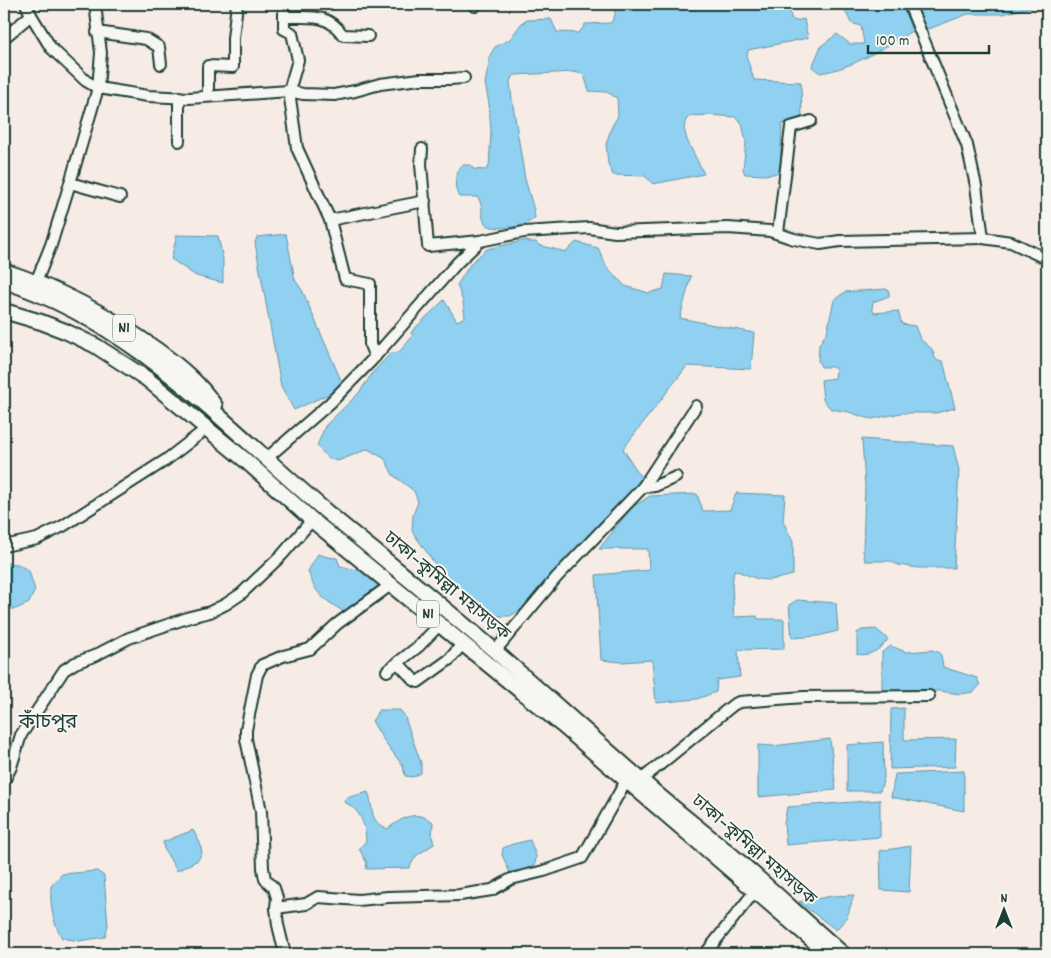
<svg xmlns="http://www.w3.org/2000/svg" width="1051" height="958" font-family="Dekko,'Noto Sans Bengali',sans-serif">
	<rect width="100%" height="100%" fill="#f7ece5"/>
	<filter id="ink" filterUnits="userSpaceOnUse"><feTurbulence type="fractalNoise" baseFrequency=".02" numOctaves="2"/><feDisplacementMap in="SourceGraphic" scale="10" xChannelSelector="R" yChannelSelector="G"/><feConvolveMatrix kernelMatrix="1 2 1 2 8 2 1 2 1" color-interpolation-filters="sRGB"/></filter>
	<g filter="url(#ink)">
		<g fill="#90d0f1" stroke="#6395a5">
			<path d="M615,4h174l2,14 4,3 9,-2 4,19 -60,12 -1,8 7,22 47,2 1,35 -20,7 -2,49 -16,2 -19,-1 -2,-5 3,-27 -4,-19 -7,-6 -26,-2 -19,1 -4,4 -2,8 3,12 17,34 -51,10 -8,-8 -32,-1 -5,-11 -2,-20 6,-18 6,-10 -1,-18 -10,-6 -18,-1 -5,-16 -9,-3 -60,3 -3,2 -2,5 2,17 13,80 9,31 1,8c-3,2 -7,5 -10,6 -7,3 -36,7 -40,-1 -5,-8 -1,-19 -8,-26h-18c-6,-9 -4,-24 3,-32h9l2,4 12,1 4,-3 2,-35 -2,-28 -4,-21 4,-19v-7l6,-10 15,-8 11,-15 6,-4 24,-1 6,13 21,1 5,-5 2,-4 26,-1 4,-8z"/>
			<path d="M842,4h60l10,27c-29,17 -58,37 -92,42l-8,-6 9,-21 16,-12 13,10h14l-3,-18 -10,-3z"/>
			<polygon points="914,4 1032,4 1031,7 1003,14 968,14 929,29 924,26"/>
			<polygon points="286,234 295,280 302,290 344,387 294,410 281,386 255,243 257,237"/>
			<polygon points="177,235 218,236 223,259 223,283 196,276 171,259"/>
			<polygon points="527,240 529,242 536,242 538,245 566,252 576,242 598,248 607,267 625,286 649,293 663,289 666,274 691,276 680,318 754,333 751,369 687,366 623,449 644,482 524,608 510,616 496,616 444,577 412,531 413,515 418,502 414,491 393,475 385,459 368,449 338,461 329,459 317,446 325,426 358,394 374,371 391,353 399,352 413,336 411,333 413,330 444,300 457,321 465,317 463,302 457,285 471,263 487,249"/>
			<polygon points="886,289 889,291 889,296 873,302 872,308 874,313 898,311 902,324 915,326 920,339 932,349 935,358 938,361 943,361 955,408 936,413 901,413 872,419 863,417 849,412 831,409 823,400 821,380 835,378 836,369 832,367 821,367 818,360 819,345 827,332 834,300 845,292"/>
			<polygon points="862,439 953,446 959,470 954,568 919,568 898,565 890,561 865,561 863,551 865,486"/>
			<path d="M736,493l49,2 -2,26 10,21v33c-31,8 -30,6 -59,-5l-2,15 2,32 23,-1 1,3h26v30l-46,1 2,27 -23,3 -1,12 -19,7 -41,4 -4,-43 -30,2 -21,-2 -5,-85 53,-5 -1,-21h-49l32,-41 19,-12 47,-2 6,17 27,-1z"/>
			<path d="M318,554l10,3 9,1 3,8 35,8 5,9c-7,18 -19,23 -36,29 -21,-14 -28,-16 -36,-41z"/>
			<polygon points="4,563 18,564 29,571 35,590 29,603 16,609 4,609"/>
			<polygon points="797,600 836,603 838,631 818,636 792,638 789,605"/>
			<path d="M876,629l12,10c-7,10 -18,18 -31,15v-21l5,-3z"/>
			<polygon points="891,646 906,652 932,650 938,652 941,655 943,667 977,678 980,685 974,692 960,694 940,691 882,692 882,652"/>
			<polygon points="904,708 904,740 956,739 955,767 890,769 891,709"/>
			<polygon points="379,710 400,710 404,715 421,763 421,773 413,777 405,776 403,766 382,738 372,721"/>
			<polygon points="830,739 836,790 758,797 758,745 773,746"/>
			<polygon points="883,742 884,778 880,791 847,791 847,745"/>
			<polygon points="964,771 964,811 891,797 895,774"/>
			<path d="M368,792c7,17 -1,27 19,37 16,-11 28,-20 46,-7l-1,14 2,8 -18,12 -7,12 -43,1 1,-6 -8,-14 7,-8c-1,-17 -5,-31 -22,-39l2,-4z"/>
			<polygon points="880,800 880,837 786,845 784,824 787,807"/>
			<polygon points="193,830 200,843 202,853 198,860 177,871 164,849 163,842"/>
			<polygon points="530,840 536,856 535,865 522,872 510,873 502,855 503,848 513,844"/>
			<polygon points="911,846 909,892 881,890 880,851"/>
			<path d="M97,871l7,5 4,49 -3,12 -26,4 -17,-3c-10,-17 -12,-33 -11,-52l11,-12z"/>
			<polygon points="854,895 847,917 836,930 799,902 832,896"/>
		</g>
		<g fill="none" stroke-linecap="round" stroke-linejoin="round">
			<defs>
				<g id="minor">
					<polyline points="26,4 31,15 51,48 86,81 98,88 148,96 189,98 289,91 303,94 334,95 355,91 380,84 420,79 450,79 464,78"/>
					<polyline points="284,4 284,29 292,33 298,60 289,91 297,148 330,220 345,279 370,284 370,345 375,357"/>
					<polyline points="475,6 476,4"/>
					<path d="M284,17c27,1 42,-5 59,18l25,1"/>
					<polyline points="97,32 146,39 159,47 161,64"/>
					<polyline points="4,38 31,15"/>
					<polyline points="208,96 208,66 233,67 233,38 237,4"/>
					<polyline points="179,97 179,141"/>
					<polyline points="422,149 421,164 428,246 480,241"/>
					<polyline points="70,183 120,197"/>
					<polyline points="330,220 425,201"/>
					<polyline points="778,233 791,127 811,121"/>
					<polyline points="983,238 1011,242 1047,259"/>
					<polyline points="36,282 51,245 70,183 98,88 101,53 95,4"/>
					<polyline points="267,458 330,403 372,360 457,263 480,241 524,232 589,228 615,232 728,228 770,231 794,239 820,244 840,241 983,238 976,186 967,145 909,4"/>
					<polyline points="643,487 696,406"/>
					<polyline points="4,546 37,539 63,526 166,460 206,429"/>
					<polyline points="495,651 556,578 643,487 655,486 676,477"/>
					<polyline points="399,664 414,680 418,682 450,659 463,643"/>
					<polyline points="387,671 419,646 440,624"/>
					<polyline points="641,780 733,705 739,702 804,697 929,696"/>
					<polyline points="4,781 11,767 21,735 64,670 75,663 94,656 129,638 190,617 210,612 226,604 241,594 282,555 312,520"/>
					<polyline points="276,908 306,904 318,897 359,900 388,897 460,895 492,890 511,879 544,871 582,858 626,781"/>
					<polyline points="285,954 278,925 276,908 277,898 274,888 265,879 263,868 261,811 246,739 246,730 257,675 262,665 283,656 310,649 337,624 392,584"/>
					<polyline points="705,954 755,891"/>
				</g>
				<g id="highway">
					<path d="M4,271c56,18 106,45 153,79 22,16 43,33 58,56"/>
					<path d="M4,281c133,43 220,144 324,232 56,46 112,91 167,138 49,43 98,87 147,130 28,25 58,48 87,72 39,33 76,68 114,101"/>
					<polyline points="4,311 41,322 65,331 96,346 147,379 245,460 312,520 562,725 825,951"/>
				</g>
			</defs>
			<use href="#minor" stroke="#1f3d34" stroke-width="14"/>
			<use href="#highway" stroke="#1f3d34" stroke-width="18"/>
			<use href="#minor" stroke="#f6f6f2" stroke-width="10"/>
			<use href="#highway" stroke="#f6f6f2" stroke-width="14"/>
		</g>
	</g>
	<g text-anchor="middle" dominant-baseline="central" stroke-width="4" stroke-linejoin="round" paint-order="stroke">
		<g fill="#f6f6f2" stroke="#60746d" stroke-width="1">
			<rect x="113" y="314.5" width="22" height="27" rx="4"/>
			<rect x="417" y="600.5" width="22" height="27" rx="4"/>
		</g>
		<g font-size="16" font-weight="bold" fill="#1f3d34">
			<text x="124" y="328">N1</text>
			<text x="428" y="614">N1</text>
		</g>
		<g font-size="18" fill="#1f3d34" stroke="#f6f6f2">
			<text transform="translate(446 587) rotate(40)">ঢাকা–কুমিল্লা মহাসড়ক</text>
			<text transform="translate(753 851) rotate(41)">ঢাকা–কুমিল্লা মহাসড়ক</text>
		</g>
		<g font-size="20" fill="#1f3d34" stroke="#f6f6f2">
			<text x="48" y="724">কাঁচপুর</text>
		</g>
	</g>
	<rect width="1051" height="958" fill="none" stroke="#f6f6f2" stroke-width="20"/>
	<rect x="10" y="10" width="1031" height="938" fill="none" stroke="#1f3d34" stroke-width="2" filter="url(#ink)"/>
	<g transform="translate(1004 910)" stroke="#f6f6f2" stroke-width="4" paint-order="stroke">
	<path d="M0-4L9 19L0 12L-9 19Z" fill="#1f3d34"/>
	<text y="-8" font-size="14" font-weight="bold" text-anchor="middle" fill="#1f3d34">N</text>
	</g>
	<path d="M868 45v8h121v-8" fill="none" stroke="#1f3d34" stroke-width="2.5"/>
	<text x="876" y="45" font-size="15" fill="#1f3d34" stroke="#f6f6f2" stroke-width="4" paint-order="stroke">100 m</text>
</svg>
